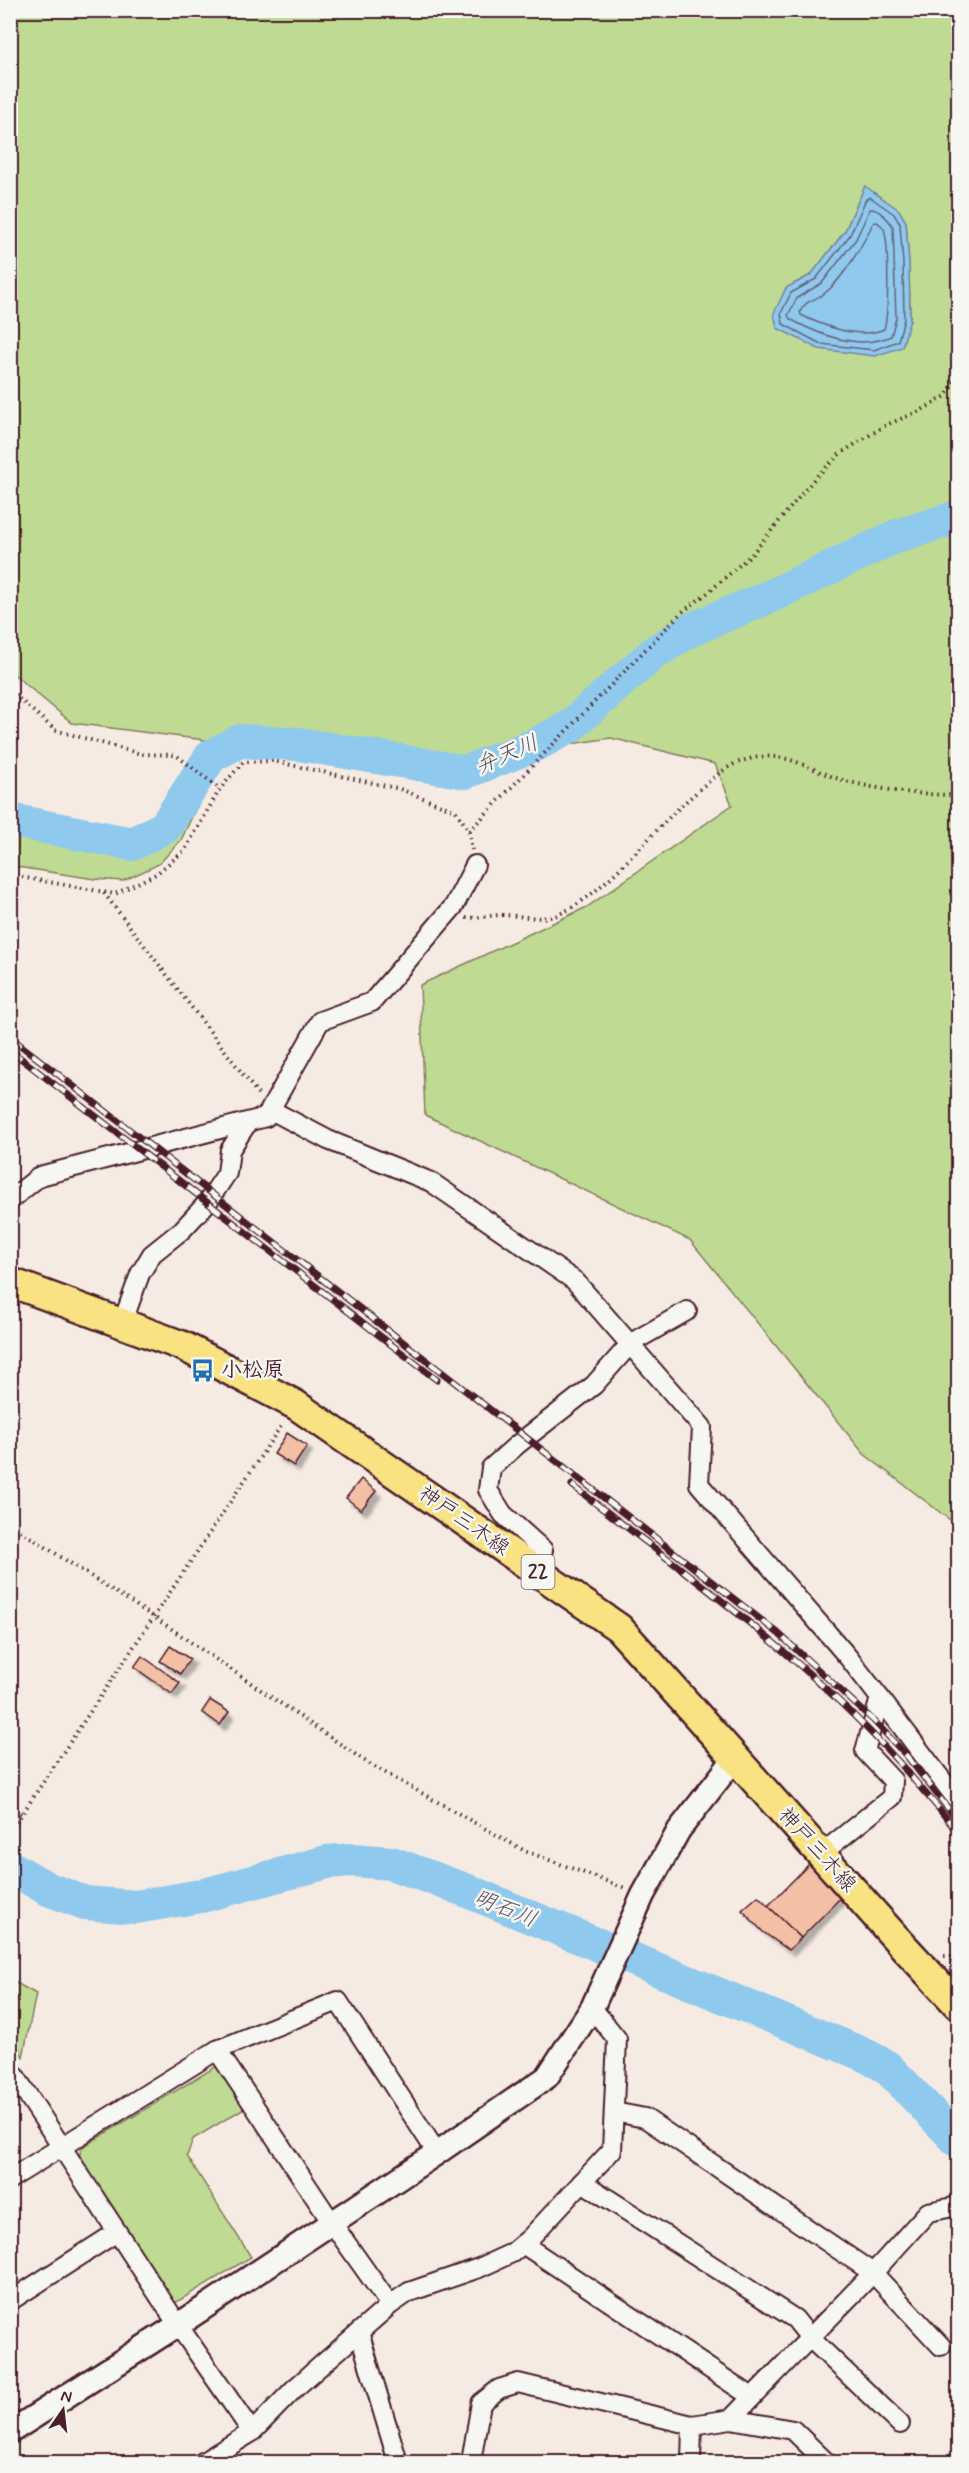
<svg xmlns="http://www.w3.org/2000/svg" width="969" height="2473" font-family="Mynerve,'Klee One',sans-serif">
	<defs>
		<filter id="shadow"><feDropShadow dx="5.5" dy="5.5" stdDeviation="1.5" flood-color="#0004"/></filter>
	</defs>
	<rect width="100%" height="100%" fill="#f5ebe3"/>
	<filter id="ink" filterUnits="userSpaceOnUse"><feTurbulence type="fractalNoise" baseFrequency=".0167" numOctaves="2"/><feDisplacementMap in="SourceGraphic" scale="12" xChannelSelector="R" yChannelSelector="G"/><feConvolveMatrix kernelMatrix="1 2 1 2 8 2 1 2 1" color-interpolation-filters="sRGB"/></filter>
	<g filter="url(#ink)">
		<g fill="#bfda92" stroke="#847c5e" stroke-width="1.5" fill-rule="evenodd">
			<path d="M10,11h948v1515l-94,-72 -174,-214 -265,-125 -5,-130 167,-78 145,-102 -17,-41 -104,-26 -196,29 -343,-44 -61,-51zM865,187l41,35 3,41 1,57 -124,-32 25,-13 34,-44z"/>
			<path d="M198,782l9,3 -26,55 -22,24 -36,17 -28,-2 -84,-13v-33c39,7 130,34 159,-3 11,-14 19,-33 28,-48z"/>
			<polygon points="11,1980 36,1994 23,2057 11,2033"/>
			<polygon points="220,2064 246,2107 193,2139 187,2156 251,2257 175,2303 166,2300 79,2159 81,2148"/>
		</g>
		<polygon fill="#8fc9ee" stroke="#7385a0" stroke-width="1.5" points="865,186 899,210 906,222 909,263 910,320 902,347 875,356 819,349 777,328 774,313 786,288 811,275 845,231"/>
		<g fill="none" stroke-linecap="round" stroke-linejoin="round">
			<g stroke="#666379" stroke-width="1.5">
				<polygon points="870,197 894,214 900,224 903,263 904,319 898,341 874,350 821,344 783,324 781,313 791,293 816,279 850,235 866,199"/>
				<path d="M870,209c9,0 18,9 23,18l3,91 -5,18c-33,15 -72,-1 -101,-17l-2,-4 9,-17 25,-15 34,-44z"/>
				<path d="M877,222c3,2 5,3 7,7 5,14 5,85 0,100 -24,11 -61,-3 -83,-14l-1,-3c5,-12 16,-12 25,-19 18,-14 39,-50 48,-70z"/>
			</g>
			<g stroke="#8fc9ee" stroke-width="34">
				<polyline points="10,820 132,844 165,827 211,756 240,741 298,744 466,772 537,744 569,727 655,652 690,630 771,596 897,536 958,517"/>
				<polyline points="10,1867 48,1889 85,1903 136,1907 201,1896 327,1862 353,1860 391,1863 465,1890 865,2055 887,2067 958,2141"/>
			</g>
		</g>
		<g fill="#f3bfa5" stroke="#4a1f2b" stroke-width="1.5" filter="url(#shadow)">
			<polygon points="287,1433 307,1446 294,1466 274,1454"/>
			<polygon points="361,1479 376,1491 361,1510 346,1498"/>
			<polygon points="170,1646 190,1659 180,1674 160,1661"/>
			<polygon points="142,1656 180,1683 172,1694 134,1667"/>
			<polygon points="210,1700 229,1712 220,1725 202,1712"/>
			<polygon points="810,1863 843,1895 801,1938 768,1906"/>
			<polygon points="758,1896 801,1938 789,1950 763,1932 742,1910"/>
		</g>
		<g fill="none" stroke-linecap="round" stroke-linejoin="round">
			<defs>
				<g id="minor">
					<polyline points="271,1110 328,1140 431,1182 575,1281 702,1427 699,1484 848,1657 880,1698 865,1751 893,1781 892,1797 821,1854"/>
					<polyline points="10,1200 40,1176 266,1117 320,1021 372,1002 454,906 475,865"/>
					<polyline points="122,1324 140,1274 152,1254 182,1230 207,1203 227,1173 230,1150 248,1122"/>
					<polyline points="533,1568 543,1550 503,1514 488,1490 491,1468 518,1444 594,1385 631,1343 687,1311"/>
					<polyline points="880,1698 958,1801"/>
					<polyline points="217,2050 338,2001 437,2153"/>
					<polyline points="10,2068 178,2325 252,2432"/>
					<polyline points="614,2112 645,2118 873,2273 941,2346"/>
					<polyline points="10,2179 217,2050 332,2223 390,2305"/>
					<polyline points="582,2182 795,2319 810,2338 900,2424"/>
					<polyline points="523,2244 752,2397"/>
					<polyline points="10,2301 117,2232"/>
					<polyline points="359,2332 398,2462"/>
					<polyline points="731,2419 793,2430 826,2462"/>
					<polyline points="203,2462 252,2432 294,2389 390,2305 409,2292 479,2268 512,2253 530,2238 612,2150 617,2039 592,2008"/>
					<polyline points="471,2462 481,2403 499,2389 518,2383 692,2425 731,2419 873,2273 928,2212 958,2206"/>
					<polyline points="691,2462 692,2425"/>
				</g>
				<polyline id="tertiary" points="10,2432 178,2325 437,2153 547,2077 592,2008 643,1895 679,1830 735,1758"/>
				<polyline id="primary" points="10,1282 183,1346 296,1405 619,1628 894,1936 958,2005"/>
			</defs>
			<use href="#minor" stroke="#4a1f2b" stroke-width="22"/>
			<use href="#tertiary" stroke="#4a1f2b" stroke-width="27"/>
			<use href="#primary" stroke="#4a1f2b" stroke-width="33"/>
			<g stroke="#4a1f2b" stroke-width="4" stroke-dasharray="1.5 4.5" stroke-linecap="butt">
				<polyline points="10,691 55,730 141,754 176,755 220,789"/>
				<polyline points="469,831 681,613 710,591 752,554 815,478 841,453 886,425 920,411 946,396 958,376"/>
				<polyline points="10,875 115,894 156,874 185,850 220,789 243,762 273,761 400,789 456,811 469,831 472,850"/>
				<polyline points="104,893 258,1094"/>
				<path d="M466,918c13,0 25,-3 37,-3 16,0 38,6 54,0 47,-19 94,-84 133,-117 15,-13 33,-31 52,-37 45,-15 68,12 108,21 36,9 72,13 108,13"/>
				<polyline points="10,1524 154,1617 368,1763 525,1851 625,1888"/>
				<polyline points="10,1806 22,1814"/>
				<polyline points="10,1832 283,1423"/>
				<polyline points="944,1956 958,1956"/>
			</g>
			<use href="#minor" stroke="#f6f6f2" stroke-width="18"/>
			<use href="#tertiary" stroke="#f6f6f2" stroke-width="22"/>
			<use href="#primary" stroke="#f8e281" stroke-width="28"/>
			<defs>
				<g id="rail">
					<polyline points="10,1037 778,1633 874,1721 906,1755 958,1821"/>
					<polyline points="10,1050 437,1380"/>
					<path d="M572,1485c119,93 245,180 343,296 14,17 31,34 43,53"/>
				</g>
			</defs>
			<use href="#rail" stroke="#4a1f2b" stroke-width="7"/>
			<use href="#rail" stroke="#f6f6f2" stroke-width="4.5" stroke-dasharray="14" stroke-linecap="butt"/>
		</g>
	</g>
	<defs>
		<symbol id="bus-bare" viewBox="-9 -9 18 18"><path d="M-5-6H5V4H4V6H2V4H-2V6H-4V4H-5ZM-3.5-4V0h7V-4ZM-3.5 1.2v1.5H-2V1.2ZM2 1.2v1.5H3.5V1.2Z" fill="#1f6fb2" stroke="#f6f6f2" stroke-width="2.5" paint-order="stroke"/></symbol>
	</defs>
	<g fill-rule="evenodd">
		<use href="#bus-bare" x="186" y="1354" width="33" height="33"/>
	</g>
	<g text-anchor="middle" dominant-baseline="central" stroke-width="5" stroke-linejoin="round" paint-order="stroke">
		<rect fill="#f6f6f2" stroke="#7e6067" stroke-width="1.5" x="521.5" y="1555" width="33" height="34" rx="4.5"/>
		<g font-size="20" font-weight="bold" fill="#4a1f2b">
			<text x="538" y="1572">22</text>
		</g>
		<g font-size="21" font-weight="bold" fill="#4a1f2b" stroke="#f6f6f2" text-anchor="start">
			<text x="221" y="1370">小松原</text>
		</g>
		<g font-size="21" fill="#4a1f2b" stroke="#f6f6f2">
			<text transform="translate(464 1521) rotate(35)">神戸三木線</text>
			<text transform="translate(817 1850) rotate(48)">神戸三木線</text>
		</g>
		<g font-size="22" font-style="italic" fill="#5f5266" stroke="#f6f6f2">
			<text transform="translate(507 755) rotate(-23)">弁天川</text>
			<text transform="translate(505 1909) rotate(22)">明石川</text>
		</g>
	</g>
	<rect width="969" height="2473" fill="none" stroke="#f6f6f2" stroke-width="36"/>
	<rect x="18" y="18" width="933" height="2437" fill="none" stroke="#4a1f2b" stroke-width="2" filter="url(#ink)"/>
	<g transform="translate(63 2410) rotate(14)" stroke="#f6f6f2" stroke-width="4.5" paint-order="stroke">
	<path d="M0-4.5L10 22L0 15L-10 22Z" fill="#4a1f2b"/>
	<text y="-9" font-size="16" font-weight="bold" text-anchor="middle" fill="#4a1f2b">N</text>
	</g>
</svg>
